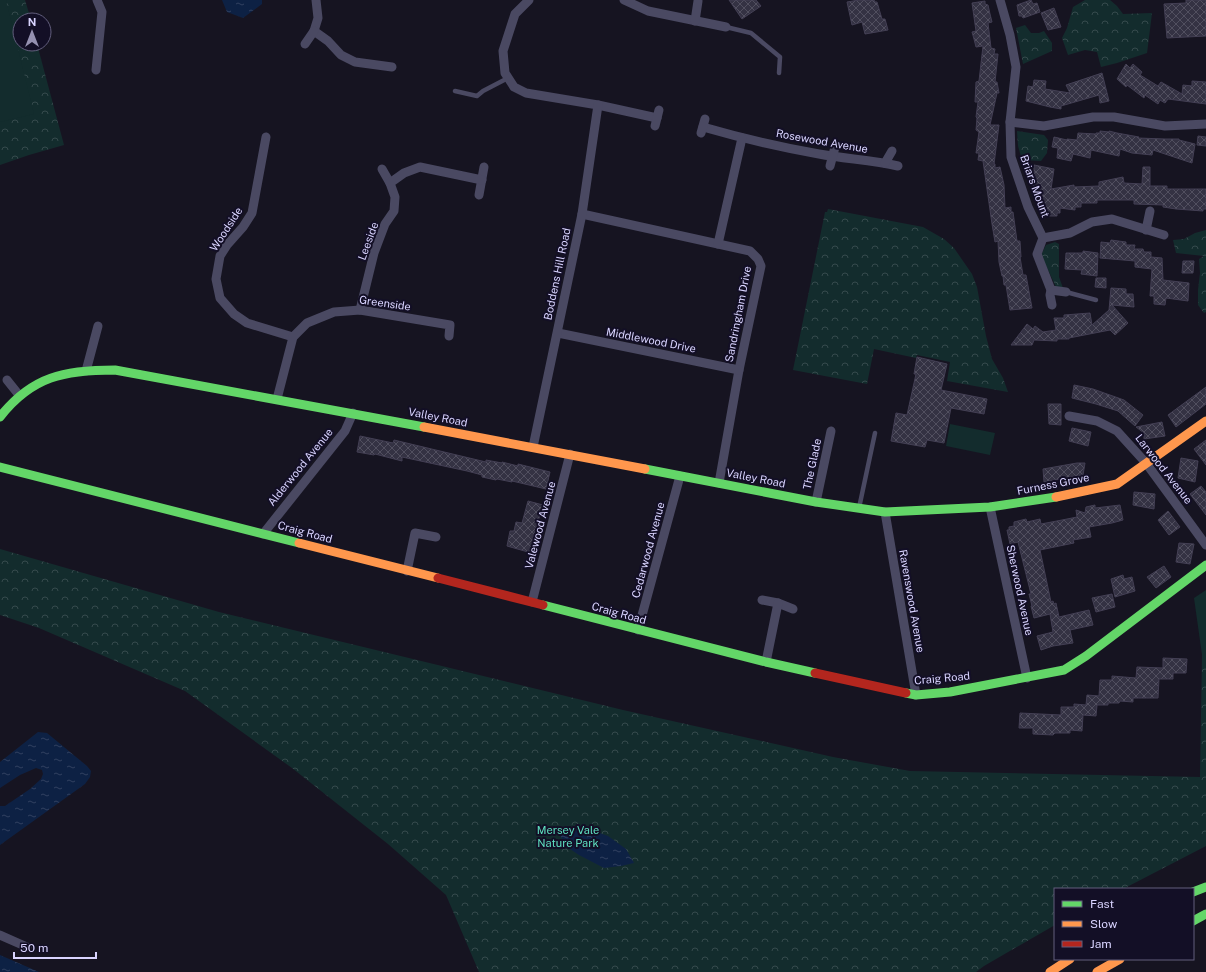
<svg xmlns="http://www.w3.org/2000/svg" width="1206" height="972" font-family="'Public Sans',sans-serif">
	<defs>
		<pattern id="forest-crowns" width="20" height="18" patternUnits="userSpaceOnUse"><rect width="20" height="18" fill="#132c2d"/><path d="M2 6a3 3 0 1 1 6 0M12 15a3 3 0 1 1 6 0" fill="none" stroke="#354a4c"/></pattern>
		<pattern id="water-ripples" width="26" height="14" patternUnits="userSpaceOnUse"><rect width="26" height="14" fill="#0d2144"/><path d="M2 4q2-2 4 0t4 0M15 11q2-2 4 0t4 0" fill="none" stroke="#304060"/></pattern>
		<pattern id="building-cross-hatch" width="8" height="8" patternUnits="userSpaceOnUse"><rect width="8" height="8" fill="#343243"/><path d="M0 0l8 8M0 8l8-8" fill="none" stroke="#514f5f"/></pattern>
	</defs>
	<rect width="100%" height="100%" fill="#161421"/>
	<g fill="url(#forest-crowns)">
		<polygon points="0,0 25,0 31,20 20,20 20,44 37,44 64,145 29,155 0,165"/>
		<polygon points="1085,0 1110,0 1117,6 1123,14 1152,13 1147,53 1117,63 1101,67 1097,52 1085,50 1068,55 1062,38 1067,28 1073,7"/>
		<polygon points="1025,25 1031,33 1039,33 1044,31 1052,43 1052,51 1023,64 1016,28"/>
		<polygon points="1017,131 1044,135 1048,140 1047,153 1041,161 1022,160 1018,146"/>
		<polygon points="828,209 923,227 944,239 954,248 972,274 977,287 986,336 992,359 1003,378 1008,392 947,381 950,362 917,355 916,358 874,349 867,384 793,370 823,222 825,212 827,212"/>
		<polygon points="1206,230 1206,312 1204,313 1198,305 1198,290 1200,273 1199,259 1204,256 1176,253 1173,240 1184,239 1195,233"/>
		<polygon points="1055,242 1059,244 1059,277 1063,288 1056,287 1041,255 1046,245"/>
		<polygon points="0,549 219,612 623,710 833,757 910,771 1200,777 1202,655 1206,655 1206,846 1123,889 1055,889 1055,925 984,966 976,972 479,972 446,895 388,844 292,768 185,691 39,628 0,615"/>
	</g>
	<g fill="#132c2d">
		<polygon points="0,0 6,0 34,114 0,122"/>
		<polygon points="950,424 995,433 990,455 946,446"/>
		<polygon points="1206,590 1206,655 1202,655 1194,598"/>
	</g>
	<g fill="url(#water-ripples)">
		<polygon points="222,0 262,0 262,4 243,18 227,12"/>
		<polygon points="38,732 47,733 87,766 91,771 90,777 85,784 0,845 0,806 5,806 30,789 41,779 43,774 42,770 36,768 20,775 0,788 0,762"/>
		<polygon points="579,829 594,831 608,836 626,849 634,863 621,866 604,868 579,855 570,849 559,835 569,831"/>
		<polygon points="0,955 39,972 0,972"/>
	</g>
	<g fill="url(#building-cross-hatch)" stroke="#433f54">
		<polygon points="729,0 756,0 761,6 742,19"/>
		<polygon points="859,0 874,0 875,2 877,2 882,19 885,19 888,30 865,34 862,22 852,25 847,2"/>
		<polygon points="1031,0 1033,4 1037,3 1040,12 1023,18 1022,16 1019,16 1017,5"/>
		<polygon points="1186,0 1206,0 1206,36 1167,38 1164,4 1186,3"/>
		<polygon points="985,1 985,4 988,5 990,14 992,22 988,23 991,48 995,49 994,54 998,54 995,82 997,82 999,93 997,93 990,125 999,125 994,164 995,164 995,168 1000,167 1004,185 1005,208 1011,207 1011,212 1013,212 1017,241 1020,241 1021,257 1020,257 1023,275 1026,275 1032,308 1010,310 1006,285 1004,285 1003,276 1002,276 999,262 998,241 995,242 992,224 983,161 978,160 979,153 976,153 979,132 976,130 977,118 976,117 978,102 975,102 976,82 979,81 983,46 976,47 974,39 972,32 976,31 972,3"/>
		<polygon points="1054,8 1061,27 1048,30 1041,13"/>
		<polygon points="1126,64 1130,68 1133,64 1142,72 1140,75 1158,86 1161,82 1182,94 1183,85 1192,86 1192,81 1206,82 1206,104 1168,99 1165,103 1160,100 1158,104 1145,95 1144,98 1127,85 1126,87 1117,79"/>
		<polygon points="1102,73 1109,101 1100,103 1099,95 1061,106 1061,109 1050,107 1026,101 1028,86 1033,87 1034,80 1046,81 1045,89 1070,93 1066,85"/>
		<polygon points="1100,131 1109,132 1109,131 1117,133 1139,137 1138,138 1165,139 1179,139 1179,140 1195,144 1192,163 1153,150 1152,155 1132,153 1120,149 1119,156 1091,150 1090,158 1073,154 1071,161 1057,158 1058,148 1052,147 1054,137 1067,140 1067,139 1077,140 1078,133 1096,134 1096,133 1100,133"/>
		<polygon points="1198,136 1206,137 1206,146 1197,145"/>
		<polygon points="1034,165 1054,169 1051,189 1074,185 1074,187 1099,186 1099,182 1123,177 1124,183 1142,184 1143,167 1150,167 1150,186 1167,186 1167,189 1206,189 1206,209 1203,209 1203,211 1176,209 1163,207 1163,205 1134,204 1134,200 1097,200 1097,203 1081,203 1081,207 1075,207 1075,210 1060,208 1060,213 1057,213 1057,216 1042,216 1042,191 1035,194 1032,182 1034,172"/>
		<polygon points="1111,240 1126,242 1126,245 1135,245 1134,249 1143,249 1144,252 1151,252 1151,257 1162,258 1163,280 1189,283 1188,301 1166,298 1165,305 1154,304 1154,296 1150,296 1152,269 1135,267 1135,261 1100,258 1101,242 1110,243"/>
		<polygon points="1083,251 1098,253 1097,276 1081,274 1082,270 1065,269 1066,253 1083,253"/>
		<polygon points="1183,261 1194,261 1193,273 1182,273"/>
		<polygon points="1096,278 1106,278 1106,288 1095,287"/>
		<polygon points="1111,288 1126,289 1126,294 1133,294 1134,307 1112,305 1128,323 1115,335 1110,330 1069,338 1069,339 1057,339 1057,341 1034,340 1032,345 1011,345 1027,324 1033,329 1035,326 1043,332 1056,330 1054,318 1064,318 1064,315 1090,313 1092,325 1109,310"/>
		<polygon points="917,357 947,364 941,390 987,399 984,414 951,408 944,443 927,440 925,447 891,441 896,413 907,415 916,374 914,374"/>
		<polygon points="1074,385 1093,389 1124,400 1143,415 1135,426 1118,411 1096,404 1072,398"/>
		<polygon points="1206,387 1206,404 1176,427 1168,415"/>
		<polygon points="1048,404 1061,404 1061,425 1049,424"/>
		<polygon points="1162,422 1165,436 1144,439 1144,433 1136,427"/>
		<polygon points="1072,428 1091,432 1088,446 1069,441"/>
		<polygon points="360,436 393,443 394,440 486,462 486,460 502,463 502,462 518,466 518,464 550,472 546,489 512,481 512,482 497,479 496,480 482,477 482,475 467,471 402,457 402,461 375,454 374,455 357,452"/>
		<polygon points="1206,440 1206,465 1194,449"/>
		<polygon points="1181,458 1198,461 1195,482 1178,478"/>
		<polygon points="1077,463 1085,463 1083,475 1044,482 1043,469"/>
		<polygon points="1201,486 1206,492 1206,515 1190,494"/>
		<polygon points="1134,492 1155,494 1154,509 1133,505"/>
		<polygon points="528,501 543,505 532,541 538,543 535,554 507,546 510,531 514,531 516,522 522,523"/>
		<polygon points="1095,505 1095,508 1120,505 1123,520 1112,523 1089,527 1091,537 1073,540 1074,543 1040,550 1051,602 1053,601 1054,604 1056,603 1059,617 1089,610 1093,625 1070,630 1073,643 1053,646 1041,650 1037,636 1053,632 1050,614 1034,618 1031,606 1032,606 1029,594 1031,594 1018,542 1010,544 1007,530 1009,530 1009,527 1014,526 1014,522 1026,519 1027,522 1040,519 1041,524 1062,520 1077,517 1076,510 1085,513 1086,507"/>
		<polygon points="1168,511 1180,527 1169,535 1158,520"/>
		<polygon points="1179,543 1194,544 1190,564 1176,562"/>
		<polygon points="1164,566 1171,577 1156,588 1147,577"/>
		<polygon points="1123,575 1124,579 1132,577 1135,591 1115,597 1111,579"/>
		<polygon points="1112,594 1115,607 1096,612 1092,598"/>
		<polygon points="1163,658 1187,659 1186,673 1173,673 1173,679 1159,679 1158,698 1133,698 1133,702 1120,701 1119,703 1108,703 1108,705 1097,705 1096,716 1083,715 1082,731 1070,730 1070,733 1055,733 1053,735 1033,734 1033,728 1019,728 1020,713 1061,715 1061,707 1074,707 1074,704 1086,705 1087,695 1099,696 1100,680 1112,680 1112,676 1136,678 1137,667 1163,668"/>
	</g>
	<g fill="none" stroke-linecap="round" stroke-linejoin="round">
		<g stroke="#4a4962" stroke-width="4.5">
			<polyline points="726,27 751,33 780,57 779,73"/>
			<polyline points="455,91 477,96 483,91 508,78"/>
			<polyline points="1066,292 1096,300"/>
			<polyline points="859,508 875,433"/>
		</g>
		<g stroke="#4a4962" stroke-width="9">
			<polyline points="316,0 318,18 314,31 328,41 341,55 355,62 392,67"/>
			<polyline points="529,0 515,14 503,51 505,73 514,87 526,93 598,105 657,118"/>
			<polyline points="624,0 648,11 726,27"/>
			<polyline points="1000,0 1010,35 1016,67 1010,122 1011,157 1028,207 1043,238 1037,254 1051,290 1050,295 1052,305"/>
			<polyline points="695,21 698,1"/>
			<polyline points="305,44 314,31"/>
			<polyline points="96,70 102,12 97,0"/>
			<polyline points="1010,122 1044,126 1093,117 1114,117 1165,126 1206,124"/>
			<polyline points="655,126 659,110"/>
			<path d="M703,127c38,11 77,20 116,27 27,5 53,6 79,12"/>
			<polyline points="701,133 705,119"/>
			<polyline points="266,137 252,213 243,227 227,245 220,256 216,279 220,298 234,314 247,323 293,337"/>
			<polyline points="885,163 892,151"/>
			<polyline points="830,166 835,147"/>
			<polyline points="382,169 390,183"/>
			<polyline points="479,195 484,167"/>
			<polyline points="582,214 750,251 758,259 761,266 739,370 719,483"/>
			<polyline points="1146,230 1150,211"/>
			<polyline points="1043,238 1070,233 1092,222 1112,219 1164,235"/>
			<polyline points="718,244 742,138"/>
			<polyline points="1051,290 1066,292"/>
			<polyline points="360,310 374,253 385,224 394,211 395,197 390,183 404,173 420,167 482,180"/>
			<polyline points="558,333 739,370"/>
			<polyline points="86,371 98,326"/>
			<polyline points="7,380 19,395"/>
			<polyline points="277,399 293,337 307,323 334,312 360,310 450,325 449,336"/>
			<polyline points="1069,416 1097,421 1117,431 1146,463 1206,545"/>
			<polyline points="533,447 582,214 598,105"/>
			<polyline points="816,502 831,431"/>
			<polyline points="990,507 1027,678"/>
			<polyline points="885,512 916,695"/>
			<polyline points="263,534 345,431 353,413"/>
			<polyline points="407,571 415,533 436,537"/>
			<polyline points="762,600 778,603 793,609"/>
			<polyline points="532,602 570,454"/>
			<polyline points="638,630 680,476"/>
			<polyline points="766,662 778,603"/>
			<polyline points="0,935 27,947"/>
		</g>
		<g stroke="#63d668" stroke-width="9">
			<path d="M0,417c32,-41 65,-47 115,-47l309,57"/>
			<polyline points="0,467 299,543"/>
			<polyline points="645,469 816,502 885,512 990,507 1056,497"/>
			<polyline points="543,605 766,662 815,673"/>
			<polyline points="906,693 916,695 950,692 1064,670 1086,656 1206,565"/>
			<polyline points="1193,892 1206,887"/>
			<polyline points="1193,921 1206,914"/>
		</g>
		<g stroke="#ff974d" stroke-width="9">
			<polyline points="424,427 645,469"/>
			<polyline points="1056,497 1117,484 1206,421"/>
			<polyline points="299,543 438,578"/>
			<polyline points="1050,972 1070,959"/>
			<polyline points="1097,972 1120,959"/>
		</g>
		<g stroke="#b3261e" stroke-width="9">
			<polyline points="438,578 543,605"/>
			<polyline points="815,673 906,693"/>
		</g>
	</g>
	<g text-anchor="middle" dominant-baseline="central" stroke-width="4" stroke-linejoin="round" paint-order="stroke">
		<g font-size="11" fill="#d9d4ff" stroke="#130f26">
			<text transform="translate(822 141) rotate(10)">Rosewood Avenue</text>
			<text transform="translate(1035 186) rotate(70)">Briars Mount</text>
			<text transform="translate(226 229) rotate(-57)">Woodside</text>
			<text transform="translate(368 241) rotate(-70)">Leeside</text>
			<text transform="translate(557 274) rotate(-78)">Boddens Hill Road</text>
			<text transform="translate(385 303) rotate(8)">Greenside</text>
			<text transform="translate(738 314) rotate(-79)">Sandringham Drive</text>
			<text transform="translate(651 340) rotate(11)">Middlewood Drive</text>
			<text transform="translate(438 417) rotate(11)">Valley Road</text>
			<text transform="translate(812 464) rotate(-78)">The Glade</text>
			<text transform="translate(300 467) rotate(-51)">Alderwood Avenue</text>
			<text transform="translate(1164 469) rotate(52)">Larwood Avenue</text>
			<text transform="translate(756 478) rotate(11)">Valley Road</text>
			<text transform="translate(1053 484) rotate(-11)">Furness Grove</text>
			<text transform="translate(540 525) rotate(-75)">Valewood Avenue</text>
			<text transform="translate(305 532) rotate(15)">Craig Road</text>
			<text transform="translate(648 550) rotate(-75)">Cedarwood Avenue</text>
			<text transform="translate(1020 590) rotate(78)">Sherwood Avenue</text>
			<text transform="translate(912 601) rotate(80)">Ravenswood Avenue</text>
			<text transform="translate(619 613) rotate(15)">Craig Road</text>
			<text transform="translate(942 678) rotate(-5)">Craig Road</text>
		</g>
		<g font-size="11" fill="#5fe0c0" stroke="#130f26">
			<text x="568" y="830">Mersey Vale<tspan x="568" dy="13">Nature Park</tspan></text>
		</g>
	</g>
	<rect x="1054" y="888" width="140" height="72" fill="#130f26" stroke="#625e7d"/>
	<rect x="1062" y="901" width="20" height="6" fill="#63d668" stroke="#625e7d"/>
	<text x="1090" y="908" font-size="12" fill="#d9d4ff">Fast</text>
	<rect x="1062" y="921" width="20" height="6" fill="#ff974d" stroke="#625e7d"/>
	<text x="1090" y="928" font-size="12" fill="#d9d4ff">Slow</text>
	<rect x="1062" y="941" width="20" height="6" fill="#b3261e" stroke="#625e7d"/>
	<text x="1090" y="948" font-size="12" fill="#d9d4ff">Jam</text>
	<g transform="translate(32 32)"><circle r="19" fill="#130f26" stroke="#625e7d"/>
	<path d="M0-3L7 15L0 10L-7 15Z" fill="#9591b1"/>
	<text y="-6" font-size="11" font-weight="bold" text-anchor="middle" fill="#d9d4ff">N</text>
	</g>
	<path d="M14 952v6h82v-6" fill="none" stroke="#d9d4ff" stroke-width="2"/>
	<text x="20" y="952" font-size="12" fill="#d9d4ff" stroke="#130f26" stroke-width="3" paint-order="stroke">50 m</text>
</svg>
